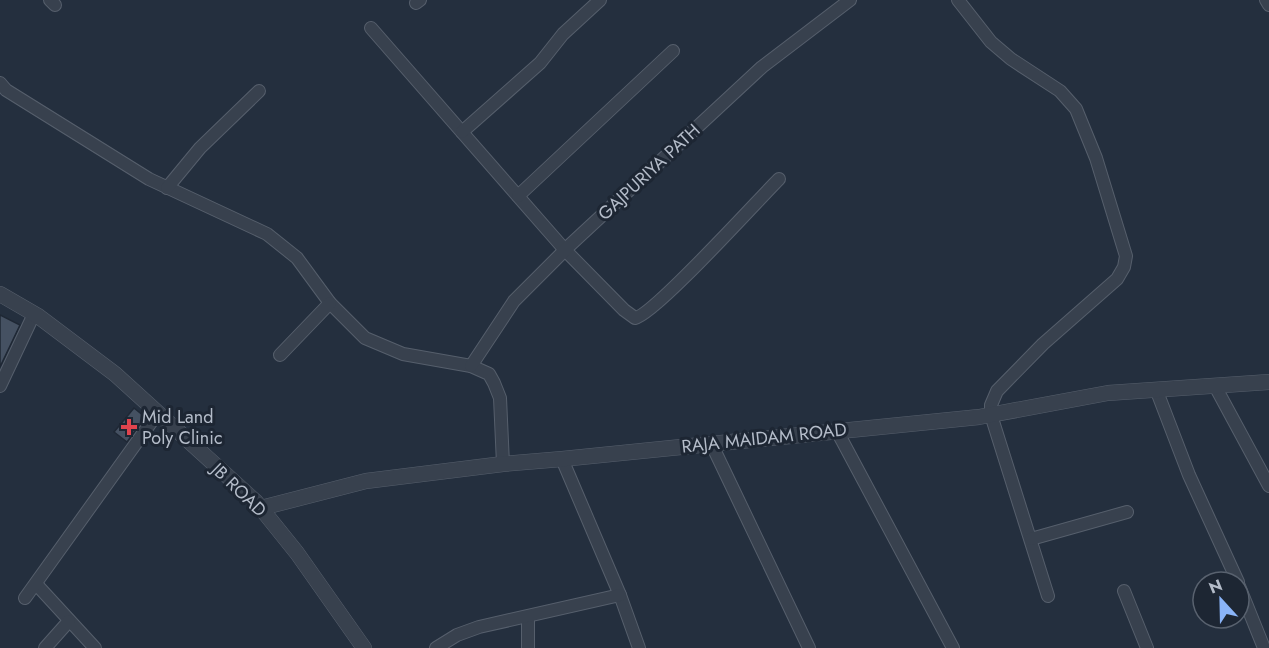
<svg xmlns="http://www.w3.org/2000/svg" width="1269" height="648" font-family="Jost,sans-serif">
	<rect width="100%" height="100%" fill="#242f3e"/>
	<g fill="#455162" stroke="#1f2835" stroke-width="1.5">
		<polygon points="0,315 20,325 0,367"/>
		<polygon points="134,408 145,417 127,442 114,432"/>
	</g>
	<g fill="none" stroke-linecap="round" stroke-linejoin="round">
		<defs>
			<g id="minor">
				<polyline points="50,0 55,5"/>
				<polyline points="958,0 991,42 1011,59 1060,91 1076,109 1096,158 1126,256 1124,267 1117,279 1043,344 997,391 991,405 991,415 1048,596"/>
				<polyline points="1266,0 1269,5"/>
				<polyline points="416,3 420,0"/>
				<path d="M371,28l194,222 59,60 11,8c19,-3 123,-118 144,-139"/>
				<polyline points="0,83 6,90 149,179 267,234 297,258 330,303 365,338 403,354 471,366 489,374 494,383 500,398 503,464"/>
				<polyline points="462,132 540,63 563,34 600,0"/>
				<polyline points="167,188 200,148 259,91"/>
				<polyline points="518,196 673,51"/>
				<polyline points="280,355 330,303"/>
				<polyline points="471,366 514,301 570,245 762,67 850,0"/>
				<polyline points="0,386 34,314"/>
				<polyline points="1215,386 1269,486"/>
				<polyline points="1156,389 1189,475 1238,582"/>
				<polyline points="837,431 953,648"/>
				<polyline points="711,443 809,648"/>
				<polyline points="562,459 620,595 639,648"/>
				<polyline points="1031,539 1127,512"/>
				<polyline points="37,585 95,648"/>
				<polyline points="1239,586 1264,648"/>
				<polyline points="1124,591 1147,648"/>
				<polyline points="25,598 157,414"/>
				<polyline points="528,617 528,648"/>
				<polyline points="45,648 69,621"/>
				<polyline points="436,648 457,635 479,627 620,595"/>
			</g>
			<g id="tertiary">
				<polyline points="0,294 38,316 115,374 256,502 297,553 364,648"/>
				<polyline points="261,508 366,481 503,464 562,459 979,417 1108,393 1269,382"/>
			</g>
		</defs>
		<use href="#minor" stroke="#565f6c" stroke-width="14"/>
		<use href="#tertiary" stroke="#565f6c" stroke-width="16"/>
		<use href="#minor" stroke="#38414e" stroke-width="12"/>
		<use href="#tertiary" stroke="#38414e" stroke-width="15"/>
	</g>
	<path fill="#e0444e" stroke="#1d2633" stroke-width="2" d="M126 418h6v6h6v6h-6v6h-6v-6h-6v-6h6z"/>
	<g text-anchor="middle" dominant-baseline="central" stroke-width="6" stroke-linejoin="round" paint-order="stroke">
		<g font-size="18" fill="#b4bcc9" stroke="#1d2633">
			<text transform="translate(649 172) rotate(-43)">GAJPURIYA PATH</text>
			<text transform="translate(764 438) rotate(-6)">RAJA MAIDAM ROAD</text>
			<text transform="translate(239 490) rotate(44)">JB ROAD</text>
		</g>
		<g font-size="18" fill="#b4bcc9" stroke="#1d2633" text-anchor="start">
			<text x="142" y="417">Mid Land<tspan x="142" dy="21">Poly Clinic</tspan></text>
		</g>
	</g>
	<g transform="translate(1221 600) rotate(338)"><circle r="28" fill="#1d2633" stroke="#59626f" stroke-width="1.5"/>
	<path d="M0-4.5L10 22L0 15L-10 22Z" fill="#8ab4f8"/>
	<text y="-9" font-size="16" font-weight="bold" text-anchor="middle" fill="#b4bcc9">N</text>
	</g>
</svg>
